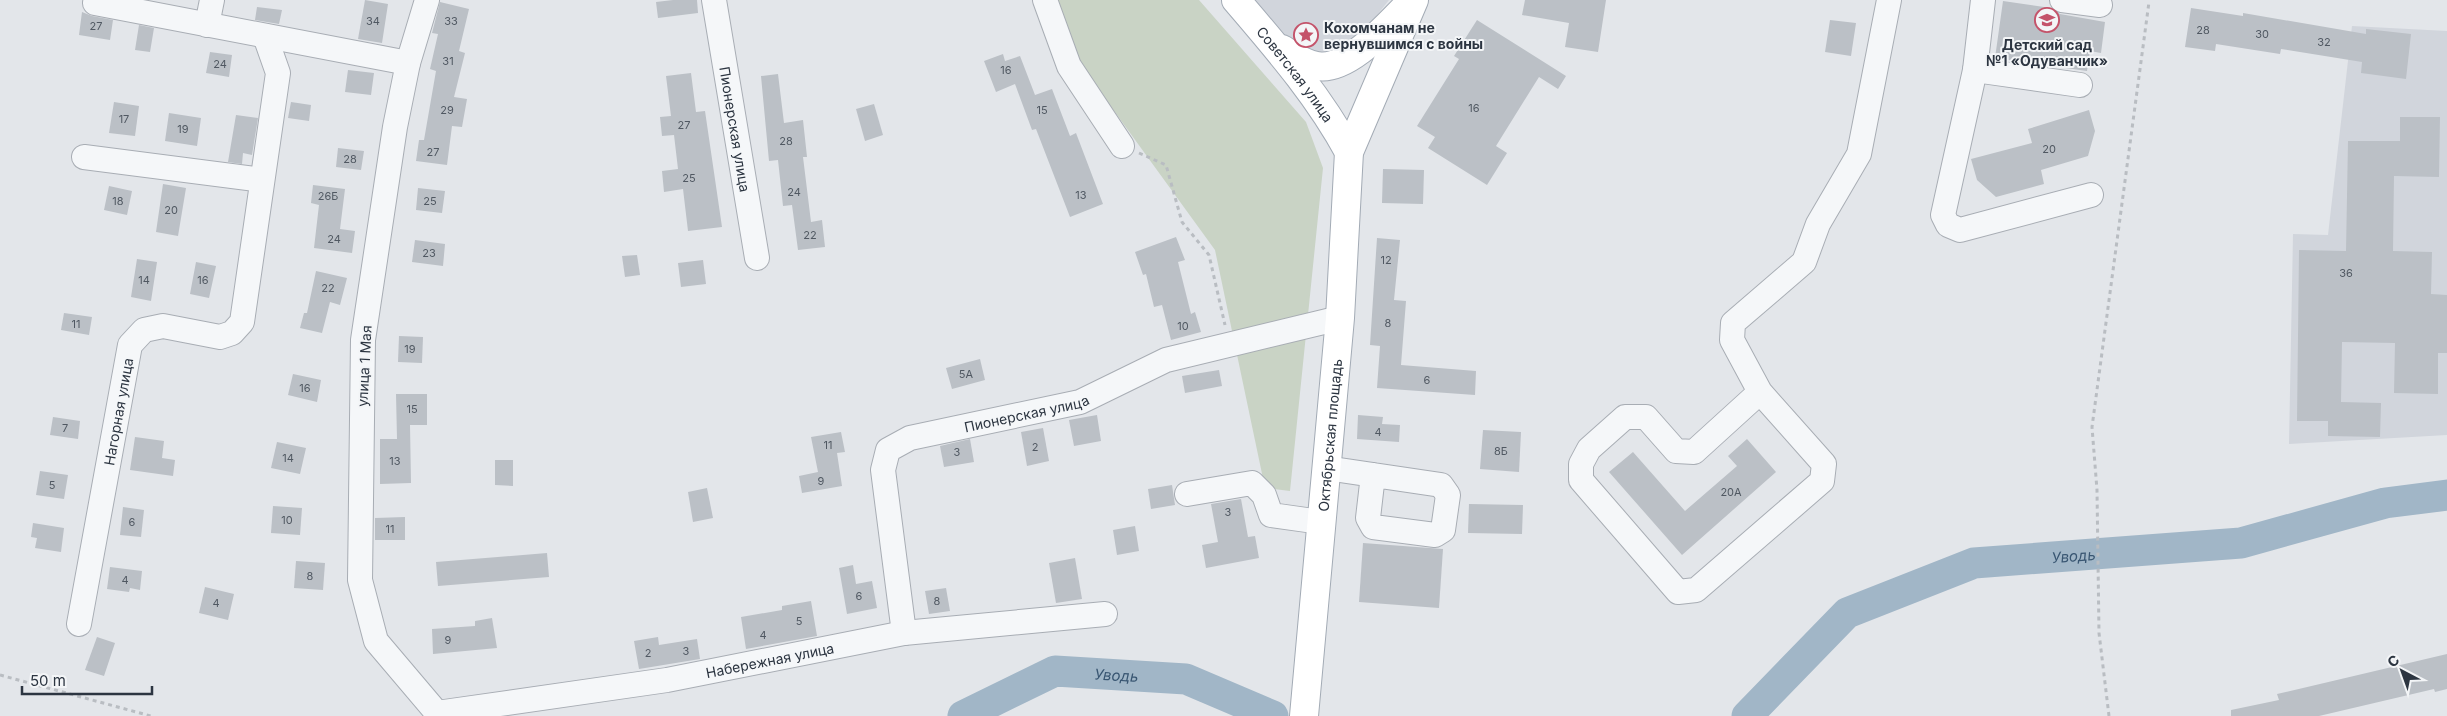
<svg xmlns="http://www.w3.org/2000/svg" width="2447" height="716" font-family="Inter,sans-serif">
	<rect width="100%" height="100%" fill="#e3e6ea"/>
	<g fill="#d1d5dc">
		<polygon points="1243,0 1389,0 1358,39 1336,51 1296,53"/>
		<polygon points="2352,26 2447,31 2447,435 2289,444 2293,234 2328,235"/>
	</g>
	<polygon fill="#c9d3c5" points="1053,0 1199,0 1306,122 1323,168 1290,491 1265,488 1215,250 1072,53"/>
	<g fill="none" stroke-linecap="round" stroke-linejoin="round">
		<g stroke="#a1b6c7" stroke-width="31">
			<path id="s1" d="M963,716l92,-45 131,8 87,37"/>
			<path id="s2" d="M1747,716l100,-103 127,-50 267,-20 144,-40 62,-8"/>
		</g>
	</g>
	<g fill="#bbc0c6">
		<polygon points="365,0 388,4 382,43 358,39"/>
		<polygon points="673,0 697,0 698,13 658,18 656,2"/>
		<polygon points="1525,0 1606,0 1598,52 1565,47 1569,23 1522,15"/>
		<polygon points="2003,1 2051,8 2060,14 2105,22 2101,53 2090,51 2087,71 1995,58"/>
		<polygon points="440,2 469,9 459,51 465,53 454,97 467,99 462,127 452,126 447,165 416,161 419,140 424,140 436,71 430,69 438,34 432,33"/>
		<polygon points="257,7 282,10 279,24 255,20"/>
		<polygon points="2191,8 2243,16 2243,13 2366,34 2366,29 2411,34 2406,79 2361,73 2362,62 2281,49 2280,54 2216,44 2215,51 2185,47"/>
		<polygon points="82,12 92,16 113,20 110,40 79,35"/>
		<polygon points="1477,20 1566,76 1558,89 1539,77 1496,146 1507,153 1487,185 1428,148 1435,137 1417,126 1459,59 1454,56"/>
		<polygon points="1830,20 1856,23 1851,56 1825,52"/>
		<polygon points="139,25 154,28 150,52 135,50"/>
		<polygon points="210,52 232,55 229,77 206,73"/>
		<polygon points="1003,54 1005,61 1020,56 1035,95 1052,89 1070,136 1076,133 1103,204 1070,217 1036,129 1032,130 1015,84 996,92 984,61"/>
		<polygon points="348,70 374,73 371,95 345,92"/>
		<polygon points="691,73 696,112 705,111 722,227 688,231 683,189 664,192 662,171 678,169 674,135 662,136 660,117 671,116 666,76"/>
		<polygon points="778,74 784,123 803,120 807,157 803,157 811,222 822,220 825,247 798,250 792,205 783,206 778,160 769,161 761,76"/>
		<polygon points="114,102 139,106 135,136 109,133"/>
		<polygon points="291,102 311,105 309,121 288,118"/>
		<polygon points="874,104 883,135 865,141 856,109"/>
		<polygon points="2089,110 2095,131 2088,156 2041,170 2044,184 1996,197 1977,180 1971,159 2032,143 2028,129"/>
		<polygon points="169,113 201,118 197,146 165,141"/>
		<polygon points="236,115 258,118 252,155 243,153 242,164 228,162"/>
		<polygon points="2400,117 2440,117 2439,177 2394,176 2393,251 2432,252 2431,294 2447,295 2447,353 2438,353 2438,394 2394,393 2395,343 2342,342 2341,402 2381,403 2380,437 2328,436 2328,421 2297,421 2299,250 2346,251 2348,141 2400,141"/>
		<polygon points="338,148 364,151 361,170 336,167"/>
		<polygon points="1383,169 1424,170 1423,204 1382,203"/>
		<polygon points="163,184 186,188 178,236 156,232"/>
		<polygon points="313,185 345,189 340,229 355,231 352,253 314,248 319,205 311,203"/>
		<polygon points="109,186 132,191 127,215 104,210"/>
		<polygon points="418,188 445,191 442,213 416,210"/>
		<polygon points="1176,237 1185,260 1178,262 1191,314 1195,312 1201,332 1171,340 1162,305 1154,307 1146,274 1143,275 1135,252"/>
		<polygon points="1377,238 1400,240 1394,300 1406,301 1401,365 1476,371 1475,395 1377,388 1380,346 1370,345"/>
		<polygon points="415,240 445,244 443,266 412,262"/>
		<polygon points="637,255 640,275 625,277 622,256"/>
		<polygon points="137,259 157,262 151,301 131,297"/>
		<polygon points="703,260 706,284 681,287 678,263"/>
		<polygon points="196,262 216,266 209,298 190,294"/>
		<polygon points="316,271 347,278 340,305 330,302 322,333 300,328 304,313 307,313"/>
		<polygon points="64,313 92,317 89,335 61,330"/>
		<polygon points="399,336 423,337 422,363 398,362"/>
		<polygon points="980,359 985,380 952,389 946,368"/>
		<polygon points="1219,370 1222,386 1185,393 1182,376"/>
		<polygon points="293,374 321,380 317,402 288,395"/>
		<polygon points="396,394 427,394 427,425 410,425 411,483 380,484 380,439 397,439"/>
		<polygon points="1097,415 1101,441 1074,446 1069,420"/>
		<polygon points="1358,415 1383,417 1382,424 1400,425 1399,442 1357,439"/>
		<polygon points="53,417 80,421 78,439 50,435"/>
		<polygon points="1043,428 1049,461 1027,466 1021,432"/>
		<polygon points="1483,430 1521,432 1519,472 1480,469"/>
		<polygon points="841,432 845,452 837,453 842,486 802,493 799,476 818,472 811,437"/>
		<polygon points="135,437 164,441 162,458 175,460 173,476 130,470"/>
		<polygon points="970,439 974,462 944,467 940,446"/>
		<polygon points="1747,439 1776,472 1682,555 1609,472 1633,452 1685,511 1737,466 1728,456"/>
		<polygon points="277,442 306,448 300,474 271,468"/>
		<polygon points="495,460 513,460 513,486 495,485"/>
		<polygon points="40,471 68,475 64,499 36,495"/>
		<polygon points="1172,485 1175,505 1151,509 1148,489"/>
		<polygon points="707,488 713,518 693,522 688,492"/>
		<polygon points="1241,499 1248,537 1255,536 1259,558 1206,568 1202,545 1218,542 1211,504"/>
		<polygon points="1469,504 1523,505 1522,534 1468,533"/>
		<polygon points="273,506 302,508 300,535 271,533"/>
		<polygon points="123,507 144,510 141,537 120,535"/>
		<polygon points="405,517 405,540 375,540 375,518"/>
		<polygon points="33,523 64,528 61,552 35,548 37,538 31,537"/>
		<polygon points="1135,526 1139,551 1117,555 1113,530"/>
		<polygon points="1363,543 1443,549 1439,608 1359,602"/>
		<polygon points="547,553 549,577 438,586 436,562"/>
		<polygon points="1075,558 1082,599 1056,603 1049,563"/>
		<polygon points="296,561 325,563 323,590 294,588"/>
		<polygon points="853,565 856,584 872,581 877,608 847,614 839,568"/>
		<polygon points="110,567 142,571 140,590 130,588 129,592 107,589"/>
		<polygon points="205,587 234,594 228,620 199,613"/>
		<polygon points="946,588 950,611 929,614 925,591"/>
		<polygon points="811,601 817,636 746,649 741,617 782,610 782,606"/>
		<polygon points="492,618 497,648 433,654 432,629 475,626 475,621"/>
		<polygon points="97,637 115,643 104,676 85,670"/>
		<polygon points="658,637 659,645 697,639 700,659 639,669 634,641"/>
		<polygon points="2447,654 2447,689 2435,692 2434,689 2319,716 2231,716 2231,710 2279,700 2277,694"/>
	</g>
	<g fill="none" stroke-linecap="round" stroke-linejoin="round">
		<defs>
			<g id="minor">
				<path id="s3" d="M427,0l-19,63 -13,64 -32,213 -3,240 16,61 61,72 230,-33 237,-47 201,-19"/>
				<path id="s4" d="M714,0l43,258"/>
				<polyline points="1045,0 1069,66 1122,146"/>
				<polyline points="1983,0 1975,70 1943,215 1948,225 1960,230 2091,195"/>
				<polyline points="2062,0 2100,5"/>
				<polyline points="95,3 408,63"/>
				<polyline points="207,25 212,0"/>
				<polyline points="1975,70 2080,85"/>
				<polyline points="84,157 262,180"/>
				<polyline points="1760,392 1694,452 1676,451 1646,417 1625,417 1589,449 1581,464 1581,480 1678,592 1696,590 1822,481 1824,464 1760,392 1732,340 1733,323 1804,262 1818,224 1859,154 1889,0"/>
				<polyline points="1326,468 1441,485 1448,495 1443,530 1435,535 1373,527 1368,518 1373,475"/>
				<polyline points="1187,494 1252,483 1264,495 1271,515 1321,522"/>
				<path id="s5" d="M79,624l51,-279 14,-15 19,-4 57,11 12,-4 10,-11 36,-249 -13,-37"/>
				<path id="s6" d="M904,633l-21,-163 5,-20 22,-12 170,-36 86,-42 174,-42"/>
			</g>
			<g id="major">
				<path id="s7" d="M1236,0c41,48 83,96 113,152"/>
				<path d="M1282,49c10,7 22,15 35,17 30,6 69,-39 89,-59"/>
				<path id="s8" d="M1304,716l36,-398 9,-166 65,-152"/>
			</g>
		</defs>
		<use href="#minor" stroke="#a8adb4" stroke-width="26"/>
		<use href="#major" stroke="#a3abb5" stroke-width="30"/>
		<g stroke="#b9bdc2" stroke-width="3" stroke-dasharray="4 4" stroke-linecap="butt">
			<polyline points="1139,153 1166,165 1182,222 1209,255 1225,325"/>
			<polyline points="0,675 151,716"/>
			<polyline points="2109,716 2099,633 2097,490 2092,427 2149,2"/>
		</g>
		<use href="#minor" stroke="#f5f7f9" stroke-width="24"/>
		<use href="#major" stroke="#fff" stroke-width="28"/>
	</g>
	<defs>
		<symbol id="school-ring" viewBox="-11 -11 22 22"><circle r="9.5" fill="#f3f5f7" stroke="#c4536a" stroke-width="1.5"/><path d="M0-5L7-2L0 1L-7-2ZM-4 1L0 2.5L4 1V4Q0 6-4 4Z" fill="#c4536a"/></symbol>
		<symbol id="sight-ring" viewBox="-11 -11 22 22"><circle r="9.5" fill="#f3f5f7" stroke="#c4536a" stroke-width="1.5"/><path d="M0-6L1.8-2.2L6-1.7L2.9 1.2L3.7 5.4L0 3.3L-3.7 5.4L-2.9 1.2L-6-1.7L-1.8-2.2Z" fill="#c4536a"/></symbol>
	</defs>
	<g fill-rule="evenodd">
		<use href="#school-ring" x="2033" y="6" width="28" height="28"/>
		<use href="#sight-ring" x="1292" y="21" width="28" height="28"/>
	</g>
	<g text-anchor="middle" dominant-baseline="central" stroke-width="4" stroke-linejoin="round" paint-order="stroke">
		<g font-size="11" fill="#505862">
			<text x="373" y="21">34</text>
			<text x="451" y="21">33</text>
			<text x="96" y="26">27</text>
			<text x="2203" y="30">28</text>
			<text x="2262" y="34">30</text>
			<text x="2324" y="42">32</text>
			<text x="448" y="61">31</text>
			<text x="220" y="64">24</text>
			<text x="1006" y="70">16</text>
			<text x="1474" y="108">16</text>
			<text x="447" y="110">29</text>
			<text x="1042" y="110">15</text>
			<text x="124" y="119">17</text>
			<text x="684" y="125">27</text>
			<text x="183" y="129">19</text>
			<text x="786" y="141">28</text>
			<text x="2049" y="149">20</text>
			<text x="433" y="152">27</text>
			<text x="350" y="159">28</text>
			<text x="689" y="178">25</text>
			<text x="794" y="192">24</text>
			<text x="1081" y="195">13</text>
			<text x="328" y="196">26Б</text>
			<text x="118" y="201">18</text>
			<text x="430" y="201">25</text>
			<text x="171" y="210">20</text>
			<text x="810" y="235">22</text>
			<text x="334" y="239">24</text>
			<text x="429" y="253">23</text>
			<text x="1386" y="260">12</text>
			<text x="2346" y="273">36</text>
			<text x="144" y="280">14</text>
			<text x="203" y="280">16</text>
			<text x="328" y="288">22</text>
			<text x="1388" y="323">8</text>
			<text x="76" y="324">11</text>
			<text x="1183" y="326">10</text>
			<text x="410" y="349">19</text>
			<text x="966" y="374">5А</text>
			<text x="1427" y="380">6</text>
			<text x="305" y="388">16</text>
			<text x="412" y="409">15</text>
			<text x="65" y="428">7</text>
			<text x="1378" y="432">4</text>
			<text x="828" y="445">11</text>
			<text x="1035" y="447">2</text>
			<text x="1501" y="451">8Б</text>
			<text x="957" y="452">3</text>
			<text x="288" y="458">14</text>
			<text x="395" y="461">13</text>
			<text x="821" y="481">9</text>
			<text x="52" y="485">5</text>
			<text x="1731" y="492">20А</text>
			<text x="1228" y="512">3</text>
			<text x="287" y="520">10</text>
			<text x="132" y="522">6</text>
			<text x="390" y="529">11</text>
			<text x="310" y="576">8</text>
			<text x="125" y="580">4</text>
			<text x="859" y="596">6</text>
			<text x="937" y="601">8</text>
			<text x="216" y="603">4</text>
			<text x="799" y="621">5</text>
			<text x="763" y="635">4</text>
			<text x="448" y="640">9</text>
			<text x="686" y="651">3</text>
			<text x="648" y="653">2</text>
		</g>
		<g font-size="14" font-weight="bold" fill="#2c3541" stroke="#f3f5f7" text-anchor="start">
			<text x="1324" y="27">Кохомчанам не<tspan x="1324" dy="16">вернувшимся с войны</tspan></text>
			<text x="2047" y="44" text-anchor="middle">Детский сад<tspan x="2047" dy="16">№1 «Одуванчик»</tspan></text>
		</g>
		<g font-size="14" fill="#2c3541" stroke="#f3f5f7">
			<text stroke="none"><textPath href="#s7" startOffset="95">Советская улица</textPath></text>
			<text stroke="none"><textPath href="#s4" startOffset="131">Пионерская улица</textPath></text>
			<text transform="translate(364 366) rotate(-87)">улица 1 Мая</text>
			<text stroke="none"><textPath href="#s5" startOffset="216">Нагорная улица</textPath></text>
			<text stroke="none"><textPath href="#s6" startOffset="329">Пионерская улица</textPath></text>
			<text stroke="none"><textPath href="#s8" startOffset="282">Октябрьская площадь</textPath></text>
			<text stroke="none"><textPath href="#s3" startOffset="1081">Набережная улица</textPath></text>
		</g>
		<g font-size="15" font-style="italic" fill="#395672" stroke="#f3f5f7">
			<text stroke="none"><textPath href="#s2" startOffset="380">Уводь</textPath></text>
			<text stroke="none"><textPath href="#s1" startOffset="164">Уводь</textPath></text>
		</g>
	</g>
	<g transform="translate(2402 671) rotate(319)" stroke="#f3f5f7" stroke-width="4" paint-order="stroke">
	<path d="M0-4L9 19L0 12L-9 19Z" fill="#2c3541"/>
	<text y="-8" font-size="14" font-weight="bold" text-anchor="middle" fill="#2c3541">С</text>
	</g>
	<path d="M22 686v8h130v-8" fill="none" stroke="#2c3541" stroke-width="2.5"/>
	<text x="30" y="686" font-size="15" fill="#2c3541" stroke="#f3f5f7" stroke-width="4" paint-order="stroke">50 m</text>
</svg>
